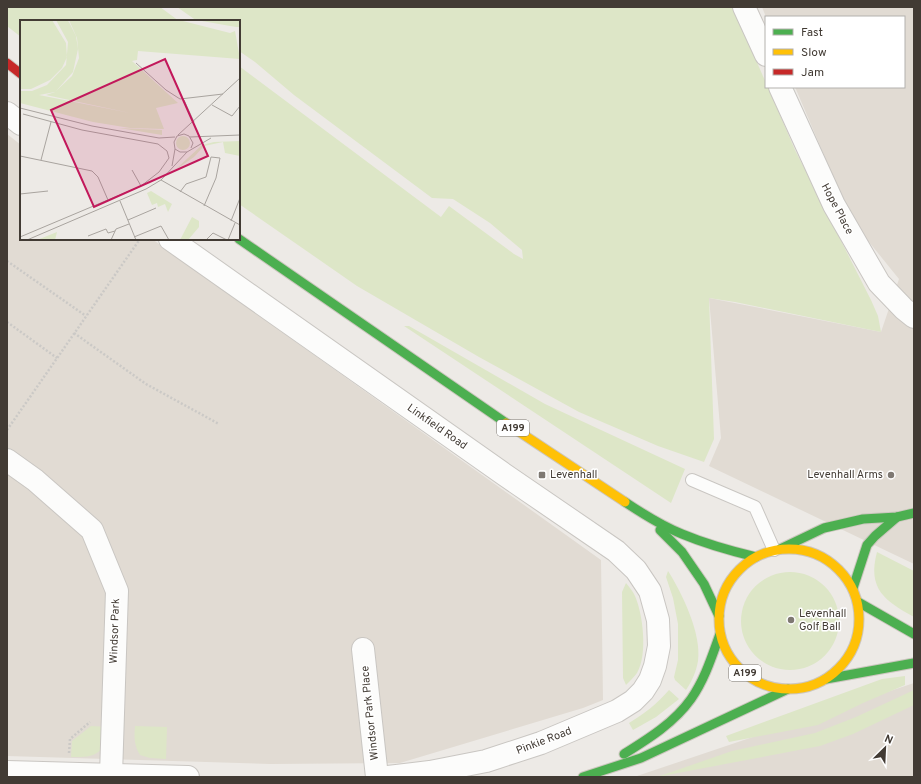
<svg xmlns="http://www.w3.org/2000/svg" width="921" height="784" font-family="Overpass,sans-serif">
	<rect width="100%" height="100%" fill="#edeae6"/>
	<g fill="#e1dbd3">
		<polygon points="762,7 914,7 914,564 709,466 721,438 709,298 881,332 899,279 852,221 795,87 904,87 904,17 766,17"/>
		<polygon points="7,134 21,145 21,239 152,239 601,560 603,700 583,708 400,763 270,764 7,756"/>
		<polygon points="914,683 914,777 634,777"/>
	</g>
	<g fill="#dde6c7">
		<polygon points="7,7 160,7 179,21 21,21 21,37 7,26"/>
		<polygon points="177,7 733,7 766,83 766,87 768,87 795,150 871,300 878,316 881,332 735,302 709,298 714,439 704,462 658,446 579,412 479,357 357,286 239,204 239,66 441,217 449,206 514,254 523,259 522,250 490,223 453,199 432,198 294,95 255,62 239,51 239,21 197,21"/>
		<polygon points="404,326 409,326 545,404 685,469 671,503"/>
		<path d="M877,552l37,19v46c-29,-16 -47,-28 -37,-65z"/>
		<path d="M668,571c14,22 34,63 30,90 -2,11 -6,20 -12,29l-11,-10 -1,-3 4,-17v-36l-5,-26 -7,-21z"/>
		<circle cx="790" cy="621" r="49"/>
		<path d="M626,583c3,4 7,8 9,13 8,18 13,59 2,77 -3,4 -7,8 -11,12l-3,-7 -1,-86z"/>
		<polygon points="905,676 905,685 863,703 818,725 729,742 726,736 882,679"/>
		<path d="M669,690l10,9 -23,18 -23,13 -4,-7c15,-9 28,-19 40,-33z"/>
		<polygon points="914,690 914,705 853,734 820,746 657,777 732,751 815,733 856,717"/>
		<path d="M91,726l18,1c-2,6 -4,16 -8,22 -6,9 -20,8 -30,8l1,-16z"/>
		<path d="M135,726l32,1 -1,32 -16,-1 -10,-3c-6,-10 -6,-17 -5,-29z"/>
	</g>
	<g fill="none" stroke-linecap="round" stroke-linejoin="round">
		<defs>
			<polyline id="lane" points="692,480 755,507 774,550"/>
			<g id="street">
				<polyline points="744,7 766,55"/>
				<polyline points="780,87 834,205 879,283 904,309 914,317"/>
				<polyline points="7,113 21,124"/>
				<polyline points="170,239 505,475 616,551 636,570 650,591 658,620 659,646 655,666 650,680 643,691 633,701 617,711 541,743 486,761 430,772 388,777"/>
				<polyline points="7,460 35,480 92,530 117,591 111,775"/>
				<polyline points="363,649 377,777"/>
				<polyline points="7,772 188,777"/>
			</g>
			<g id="fast">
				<polyline points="239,239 506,423"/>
				<path d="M625,502c18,12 37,24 57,32 24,10 49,17 74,23"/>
				<polyline points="660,530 682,552 704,584 719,616"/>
				<polyline points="780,549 824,528 863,519 897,517 914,513"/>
				<polyline points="853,588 867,545 875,536 897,517"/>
				<polyline points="858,602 914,634"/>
				<polyline points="826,679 914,663"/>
				<path d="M624,754c24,-15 50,-31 67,-55 14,-20 21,-43 29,-65"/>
				<polyline points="583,777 641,758 788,689"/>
			</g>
			<g id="slow">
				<polyline points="506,423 625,502"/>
				<circle cx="789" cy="619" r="70"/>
			</g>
			<polyline id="jam" points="7,63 21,74"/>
		</defs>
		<use href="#lane" stroke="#c9c6c2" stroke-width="14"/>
		<use href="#street" stroke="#c9c6c2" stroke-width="24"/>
		<use href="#fast" stroke="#ccc6be" stroke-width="11"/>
		<use href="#slow" stroke="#ccc6be" stroke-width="11"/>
		<use href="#jam" stroke="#ccc6be" stroke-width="11"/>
		<g stroke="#cbc9c6" stroke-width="2.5" stroke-dasharray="2 2" stroke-linecap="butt">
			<polyline points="7,261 86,316"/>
			<polyline points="7,322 57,358"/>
			<polyline points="74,333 146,384 219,424"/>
			<polyline points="7,430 140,239"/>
			<polyline points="69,753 70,739 90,722"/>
		</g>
		<use href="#lane" stroke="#fcfcfb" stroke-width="12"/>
		<use href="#street" stroke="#fcfcfb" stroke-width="22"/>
		<use href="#fast" stroke="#4caf50" stroke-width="9"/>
		<use href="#slow" stroke="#ffc107" stroke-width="9"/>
		<use href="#jam" stroke="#c62828" stroke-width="9"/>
	</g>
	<g fill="#7e7872" stroke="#fff" stroke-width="1.5">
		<rect x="538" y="471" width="8" height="8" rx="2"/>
		<circle cx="891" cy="475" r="4"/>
		<circle cx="791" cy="620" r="4"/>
	</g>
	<g text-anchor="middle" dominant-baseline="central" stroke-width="3" stroke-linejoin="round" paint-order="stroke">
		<g fill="#fff" stroke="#7b7671" stroke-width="1">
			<rect x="497" y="420" width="32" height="16" rx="3"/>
			<rect x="729" y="665" width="32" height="16" rx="3"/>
		</g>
		<g font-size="10" font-weight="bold" fill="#423b34">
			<text x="513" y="428">A199</text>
			<text x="745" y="673">A199</text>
		</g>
		<g font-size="11" fill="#423b34" stroke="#fff">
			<text transform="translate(837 209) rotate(62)">Hope Place</text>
			<text transform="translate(437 427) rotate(35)">Linkfield Road</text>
			<text transform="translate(115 631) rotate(-88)">Windsor Park</text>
			<text transform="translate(370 713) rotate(-96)">Windsor Park Place</text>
			<text transform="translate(544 741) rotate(-21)">Pinkie Road</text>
		</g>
		<g font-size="11" fill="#423b34" stroke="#fff" text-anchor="start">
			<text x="550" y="475">Levenhall</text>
			<text x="883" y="475" text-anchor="end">Levenhall Arms</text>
			<text x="799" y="614">Levenhall<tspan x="799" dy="13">Golf Ball</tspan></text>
		</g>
	</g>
	<g transform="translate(20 20)">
		<rect width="220" height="220" fill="#edeae6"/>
		<path d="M0,0h32l14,23 1,14 -5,11 -12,12 -19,9h-11zM36,0h11l2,2 7,14 2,13 -5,23 -17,19 16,-15 7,-18 -2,-20 -8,-18h110l51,13 5,-2 5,28 -102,-8 -1,9 -5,1 46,42 -22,5 8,21 -34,-1 -37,-6 -73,-19v-12h12l15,-6 19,-20 2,-23zM35,72l-9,3 84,18 -91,-18zM176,0h44v7h-4zM99,108l43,2v5zM156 123a7 7 0 1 1 14 0a7 7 0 1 1-14 0ZM220,121v15l-15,-3 -2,-11 -19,4 -10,11 -19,13 27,-25 12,-3zM131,171l21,13 -4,8 -3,-8 -7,3 -1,-4 -5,2 -5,-12zM172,197l7,4v6l-11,13h-8zM37,212l-2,8h-18z" fill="#dde6c7" fill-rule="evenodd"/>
		<path fill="none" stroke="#a9a49f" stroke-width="1" d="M116,43l30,27 14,9 43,-5M164,80l10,22M192,85l20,11 8,-10M0,88l72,18 67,12 16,-1M158,115l62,-57M170,117l50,-2M167,132h-7l-5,-3 -1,-7 3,-6 7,-2 5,2 4,7 -2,5M0,136l72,15 6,6 10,23M21,140l10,-38M152,146l3,-17M112,150l9,16M141,160l79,45M160,172l6,-8 20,-7 5,-20 9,1 -4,20 -12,28M0,174l28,-3M100,181l16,39M108,200l28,-12M211,201l9,-23M68,216l18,-7 2,4 7,-2M0,217l121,-51 18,-14 10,-14 -2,-7 -9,-7 -76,-14 -59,-16M114,217l27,-11 8,14M7,220l119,-51 15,-9 26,-28 24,-14M91,220l5,-11 13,-5M186,220l7,-7 14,7M208,220l7,-17"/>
		<path fill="#c2185b" fill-opacity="0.15" stroke="#c2185b" stroke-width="2" d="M145,39l43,97 -114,51 -43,-97z"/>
		<rect width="220" height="220" fill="none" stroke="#423b34" stroke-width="2"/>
	</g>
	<rect width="921" height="784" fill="none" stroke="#423b34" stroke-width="16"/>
	<rect x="765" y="16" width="140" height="72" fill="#ffffff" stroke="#b3b1ae"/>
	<rect x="773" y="29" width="20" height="6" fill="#4caf50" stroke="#b3b1ae"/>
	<text x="801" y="36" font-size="12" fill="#423b34">Fast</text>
	<rect x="773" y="49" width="20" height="6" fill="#ffc107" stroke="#b3b1ae"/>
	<text x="801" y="56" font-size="12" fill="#423b34">Slow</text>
	<rect x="773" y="69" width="20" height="6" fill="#c62828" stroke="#b3b1ae"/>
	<text x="801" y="76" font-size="12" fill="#423b34">Jam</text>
	<g transform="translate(885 748) rotate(24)" stroke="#ffffff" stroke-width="3" paint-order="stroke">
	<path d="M0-3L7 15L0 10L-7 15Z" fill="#423b34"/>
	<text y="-6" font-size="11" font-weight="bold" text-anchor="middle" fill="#423b34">N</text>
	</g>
</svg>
